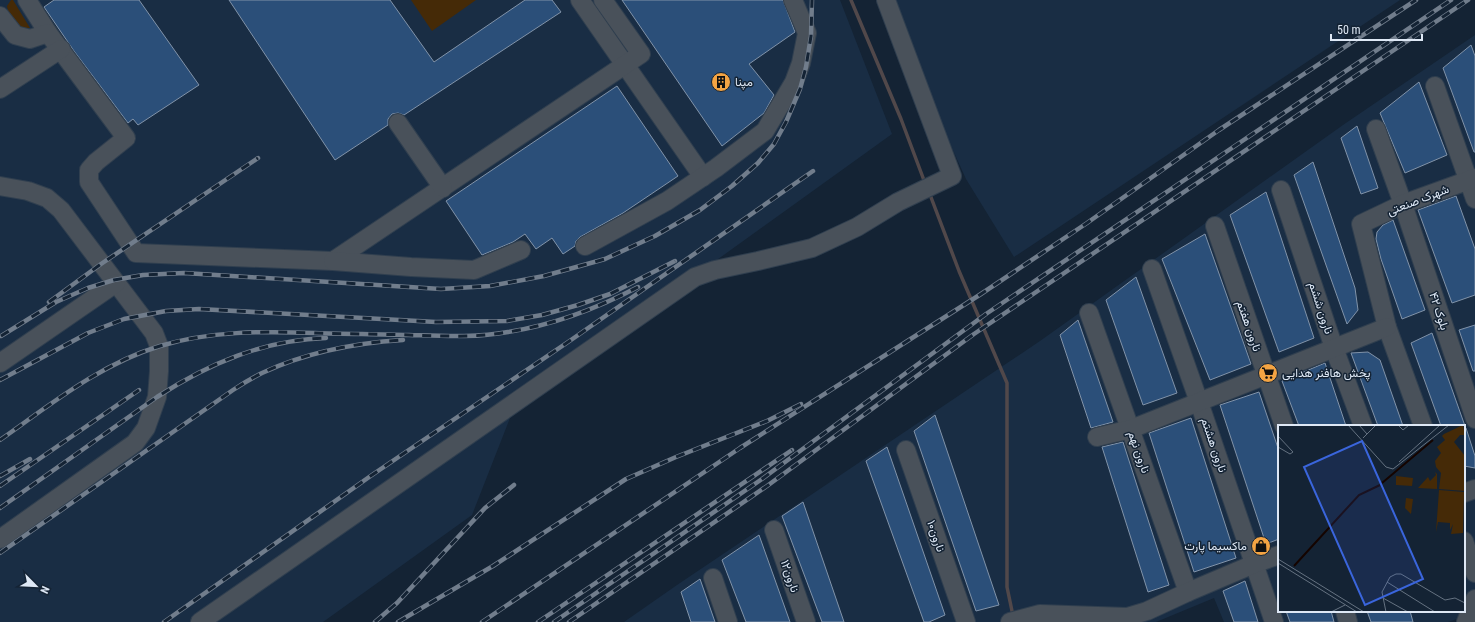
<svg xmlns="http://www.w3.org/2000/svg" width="1475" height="622" font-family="'Roboto Condensed',Vazirmatn,sans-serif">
	<rect width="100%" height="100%" fill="#142334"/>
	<g fill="#192d44" fill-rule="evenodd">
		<polygon points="0,0 840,0 892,134 714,262 519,395 472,515 323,622 0,622"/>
		<polygon points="885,0 1400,0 1014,257 966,179"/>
		<path d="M1475,35v578l-27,9h-224l-10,-24 -58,24h-532l53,-37 363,-244 303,-216zM1279,426h185v185h-185z"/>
	</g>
	<g fill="#452a07">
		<polygon points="11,0 13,0 30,28 21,29 10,21 7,6"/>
		<polygon points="411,0 476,0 432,31"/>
	</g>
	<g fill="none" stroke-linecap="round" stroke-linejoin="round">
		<g stroke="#51484a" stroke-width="3.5">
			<polyline points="851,0 901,119 925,183"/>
			<polyline points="929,192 959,271 1007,383 1007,587 1012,611"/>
		</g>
	</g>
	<g fill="#2b4f79" stroke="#8193a9">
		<polygon points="54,0 139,0 199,85 138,125 133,119 128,123 74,51 44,7"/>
		<polygon points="229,0 390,0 434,62 525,0 552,0 561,12 404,115 398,113 392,114 388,119 388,125 335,160"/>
		<polygon points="622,0 783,0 795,32 749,64 774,95 764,113 722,146"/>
		<polygon points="1471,45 1475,56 1475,152 1474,152 1443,68"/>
		<polygon points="1419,82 1447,155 1405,173 1380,113"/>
		<polygon points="617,86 678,176 623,213 580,237 576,241 575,246 563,254 552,238 536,249 525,234 513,242 482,255 446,201"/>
		<polygon points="1357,126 1378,188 1361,194 1341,138"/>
		<polygon points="1313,162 1355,288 1358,310 1347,324 1294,175"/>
		<polygon points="1266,192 1314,338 1279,352 1230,215"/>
		<polygon points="1456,196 1475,249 1475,295 1452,303 1418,210"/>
		<polygon points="1393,220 1425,310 1402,319 1381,259 1376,239 1377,232 1383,225"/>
		<polygon points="1205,234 1251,364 1210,380 1162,259"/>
		<polygon points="1136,277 1177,393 1143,405 1106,300"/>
		<polygon points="1078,320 1113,422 1091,428 1060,335"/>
		<polygon points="1475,325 1475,371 1473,371 1459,330"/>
		<polygon points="1432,333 1465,426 1441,426 1411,343"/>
		<polygon points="1368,352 1380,360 1403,426 1378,426 1351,353"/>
		<polygon points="1325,363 1346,426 1299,426 1282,381"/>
		<polygon points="1259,392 1279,451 1279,539 1266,544 1220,405"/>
		<polygon points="935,415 999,605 976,611 914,431"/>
		<polygon points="1191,418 1236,558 1194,572 1149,433"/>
		<polygon points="1466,428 1475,456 1475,468 1464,466 1464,429"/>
		<polygon points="1123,442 1169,585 1148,592 1102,447"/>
		<polygon points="887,447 945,615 929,622 924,622 866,461"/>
		<polygon points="803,502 844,622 822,622 782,516"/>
		<polygon points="759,535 790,622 746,622 722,560"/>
		<polygon points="700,579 715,622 691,622 681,592"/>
		<polygon points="1245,581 1258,622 1234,622 1223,591"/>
		<polygon points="1286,611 1331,611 1334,622 1290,622"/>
		<polygon points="1367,611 1410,611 1413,622 1371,622"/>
	</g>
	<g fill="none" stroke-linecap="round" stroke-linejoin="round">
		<defs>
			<g id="minor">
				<polyline points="27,0 48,33"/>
				<polyline points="580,0 703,177"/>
				<polyline points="0,16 15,35 30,39 48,33 126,138 96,162 89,170 89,182 136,253 333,261 641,54 603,0"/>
				<polyline points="1435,86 1475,199"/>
				<polyline points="0,89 61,49"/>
				<polyline points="398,123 443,188"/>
				<polyline points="1376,129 1403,204 1475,419"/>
				<polyline points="0,186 28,191 47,198 61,210 154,333 159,346 159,371 157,397 146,428 135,443 0,539"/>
				<polyline points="1281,190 1334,348 1363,426"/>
				<polyline points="1215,226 1284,426"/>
				<polyline points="585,246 667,201 716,168 765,131 794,82 801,63 807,33 793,0"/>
				<polyline points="333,261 411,267 474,270 521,250"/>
				<polyline points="1152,269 1199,402 1274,622"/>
				<polyline points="1089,313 1188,592"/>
				<polyline points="0,363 116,283"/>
				<polyline points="1423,426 1387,327 1361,224 1403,204 1475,178"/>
				<polyline points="1097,437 1131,429 1387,327"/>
				<polyline points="906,450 966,622"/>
				<polyline points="1464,493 1475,489"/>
				<polyline points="774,530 806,622"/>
				<polyline points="1464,541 1475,573"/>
				<polyline points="713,578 728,622"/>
				<polyline points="1345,611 1348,622"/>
				<polyline points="200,622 695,277 715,270 758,261 812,248 857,227 898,202 952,176 886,0"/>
				<polyline points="1010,622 1040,614 1127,617 1147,611 1188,592 1254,564 1279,555"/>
				<polyline points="1466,622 1475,599"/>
			</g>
		</defs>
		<use href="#minor" stroke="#303f4f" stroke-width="20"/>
		<use href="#minor" stroke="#49515a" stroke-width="18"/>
		<defs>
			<g id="rail">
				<polyline points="49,302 101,264 258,158"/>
				<polyline points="1,336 56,302 88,288 114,280 143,275 184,273 441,289 490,286 544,276 605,259 655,236 700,210 732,186 758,163 774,144 786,122 800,89 806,67 811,36 812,0"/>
				<polyline points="0,380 88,333 124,319 166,311 199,309 436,322 507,321 542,315 578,305 610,294 675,261"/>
				<path d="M0,440c50,-35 100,-76 160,-94 50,-15 102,-15 155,-13 31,1 63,1 94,2 33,1 67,3 99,-3 45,-7 90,-24 130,-45"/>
				<polyline points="0,476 30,459"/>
				<polyline points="0,486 139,390"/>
				<path d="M0,508l157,-111c51,-33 106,-57 169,-59"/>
				<path d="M0,553l233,-163c9,-6 19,-12 29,-17 45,-21 92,-30 141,-33"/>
				<polyline points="164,622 372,475 571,340 813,171"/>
				<polyline points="375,622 397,603 485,508 514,485"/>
				<polyline points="398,622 493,566 626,479 676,457 767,421 801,404"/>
				<polyline points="482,622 740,448 981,294 1087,223 1219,130 1416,0"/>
				<polyline points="538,622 792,450"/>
				<polyline points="554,622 762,479 986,314 1451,0"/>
				<polyline points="569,622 767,486 974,334 1468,0"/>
			</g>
		</defs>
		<use href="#rail" stroke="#717d8c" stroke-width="4.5"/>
		<use href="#rail" stroke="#142334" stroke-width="3" stroke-dasharray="9" stroke-linecap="butt"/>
	</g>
	<defs>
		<symbol id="building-disc" viewBox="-11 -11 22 22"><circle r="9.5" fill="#f4a443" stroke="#142334"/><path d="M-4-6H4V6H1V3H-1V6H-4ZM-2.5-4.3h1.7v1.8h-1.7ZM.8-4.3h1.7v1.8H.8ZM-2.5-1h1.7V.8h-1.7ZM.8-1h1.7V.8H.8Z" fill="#111"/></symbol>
		<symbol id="supermarket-disc" viewBox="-11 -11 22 22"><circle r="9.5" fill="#f4a443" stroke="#142334"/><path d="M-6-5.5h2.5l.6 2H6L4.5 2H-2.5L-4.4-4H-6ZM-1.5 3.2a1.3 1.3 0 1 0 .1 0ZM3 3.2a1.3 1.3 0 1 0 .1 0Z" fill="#111"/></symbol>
		<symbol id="shop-disc" viewBox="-11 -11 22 22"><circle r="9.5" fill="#f4a443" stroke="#142334"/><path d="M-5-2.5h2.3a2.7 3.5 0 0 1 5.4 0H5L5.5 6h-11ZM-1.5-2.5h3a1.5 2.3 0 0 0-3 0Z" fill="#111"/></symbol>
	</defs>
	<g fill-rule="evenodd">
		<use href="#building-disc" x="710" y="71" width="22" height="22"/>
		<use href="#supermarket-disc" x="1257" y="362" width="22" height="22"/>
		<use href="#shop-disc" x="1250" y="535" width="22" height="22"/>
	</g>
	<g text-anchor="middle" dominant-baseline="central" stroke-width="3" stroke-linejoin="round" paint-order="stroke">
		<g font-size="12" fill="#dee8f5" stroke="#142334" text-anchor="start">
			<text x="735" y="82">مپنا</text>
			<text x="1282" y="373">پخش هافنر هدایی</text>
			<text x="1247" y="546" text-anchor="end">ماکسیما پارت</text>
		</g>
		<g font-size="12" fill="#dee8f5" stroke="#142334">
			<text transform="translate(1418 200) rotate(-21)">شهرک صنعتی</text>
			<text transform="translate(1321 308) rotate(72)">نارون ششم</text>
			<text transform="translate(1439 311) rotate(72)">بلوک ۴۲</text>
			<text transform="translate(1249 326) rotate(71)">نارون هفتم</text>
			<text transform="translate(1214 445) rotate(71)">نارون هشتم</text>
			<text transform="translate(1139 452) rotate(71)">نارون نهم</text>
			<text transform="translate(936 536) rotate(71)">نارون۱۰</text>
			<text transform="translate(790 576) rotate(71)">نارون۱۲</text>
		</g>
	</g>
	<g transform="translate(1278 425)">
		<rect width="187" height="187" fill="#142334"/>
		<path d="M185,0l2,10h-5l-6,7 11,14v35l-26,-2 2,-16 -5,-6 -1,-6 6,-8 -4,-6 8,-7 -3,-4 2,-2zM157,47l2,2v15l-19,-1 10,-11 2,4 6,-6zM118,51l17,2 -1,8 -16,-1zM161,65l25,2 -1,41 -12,1 2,-10 -3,6v-7l-12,-1 -2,10zM128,73l7,1 -2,15 -6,-6z" fill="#452a07"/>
		<path fill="none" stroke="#140400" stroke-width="2" d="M104,58l51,-43M16,141l65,-71 21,-10"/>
		<path fill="none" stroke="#657281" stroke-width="1" d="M70,0l38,42 7,2 56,-44M81,0l8,9M120,0l5,5 6,-5M0,11l15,16 -3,2 -12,-7M85,13l13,-13M121,37l41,-37M0,134l86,53M0,138l79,49M109,157l48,30M105,173l25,14M53,187l14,-7M108,187l-4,-20 8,-15 6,-3h5l44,26 10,-2 10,5"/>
		<path fill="#3a65dc" fill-opacity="0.15" stroke="#3a65dc" stroke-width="2" d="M84,16l61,138 -58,26 -61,-138z"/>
		<rect width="187" height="187" fill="none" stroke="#dee8f5" stroke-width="2"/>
	</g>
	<g transform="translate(36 586) rotate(114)" stroke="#142334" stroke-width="3" paint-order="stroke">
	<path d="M0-3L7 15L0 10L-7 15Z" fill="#dee8f5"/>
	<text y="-6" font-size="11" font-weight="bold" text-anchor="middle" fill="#dee8f5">N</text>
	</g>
	<path d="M1331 34v6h91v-6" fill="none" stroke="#dee8f5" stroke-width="2"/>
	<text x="1337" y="34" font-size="12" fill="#dee8f5" stroke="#142334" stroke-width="3" paint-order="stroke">50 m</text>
</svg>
